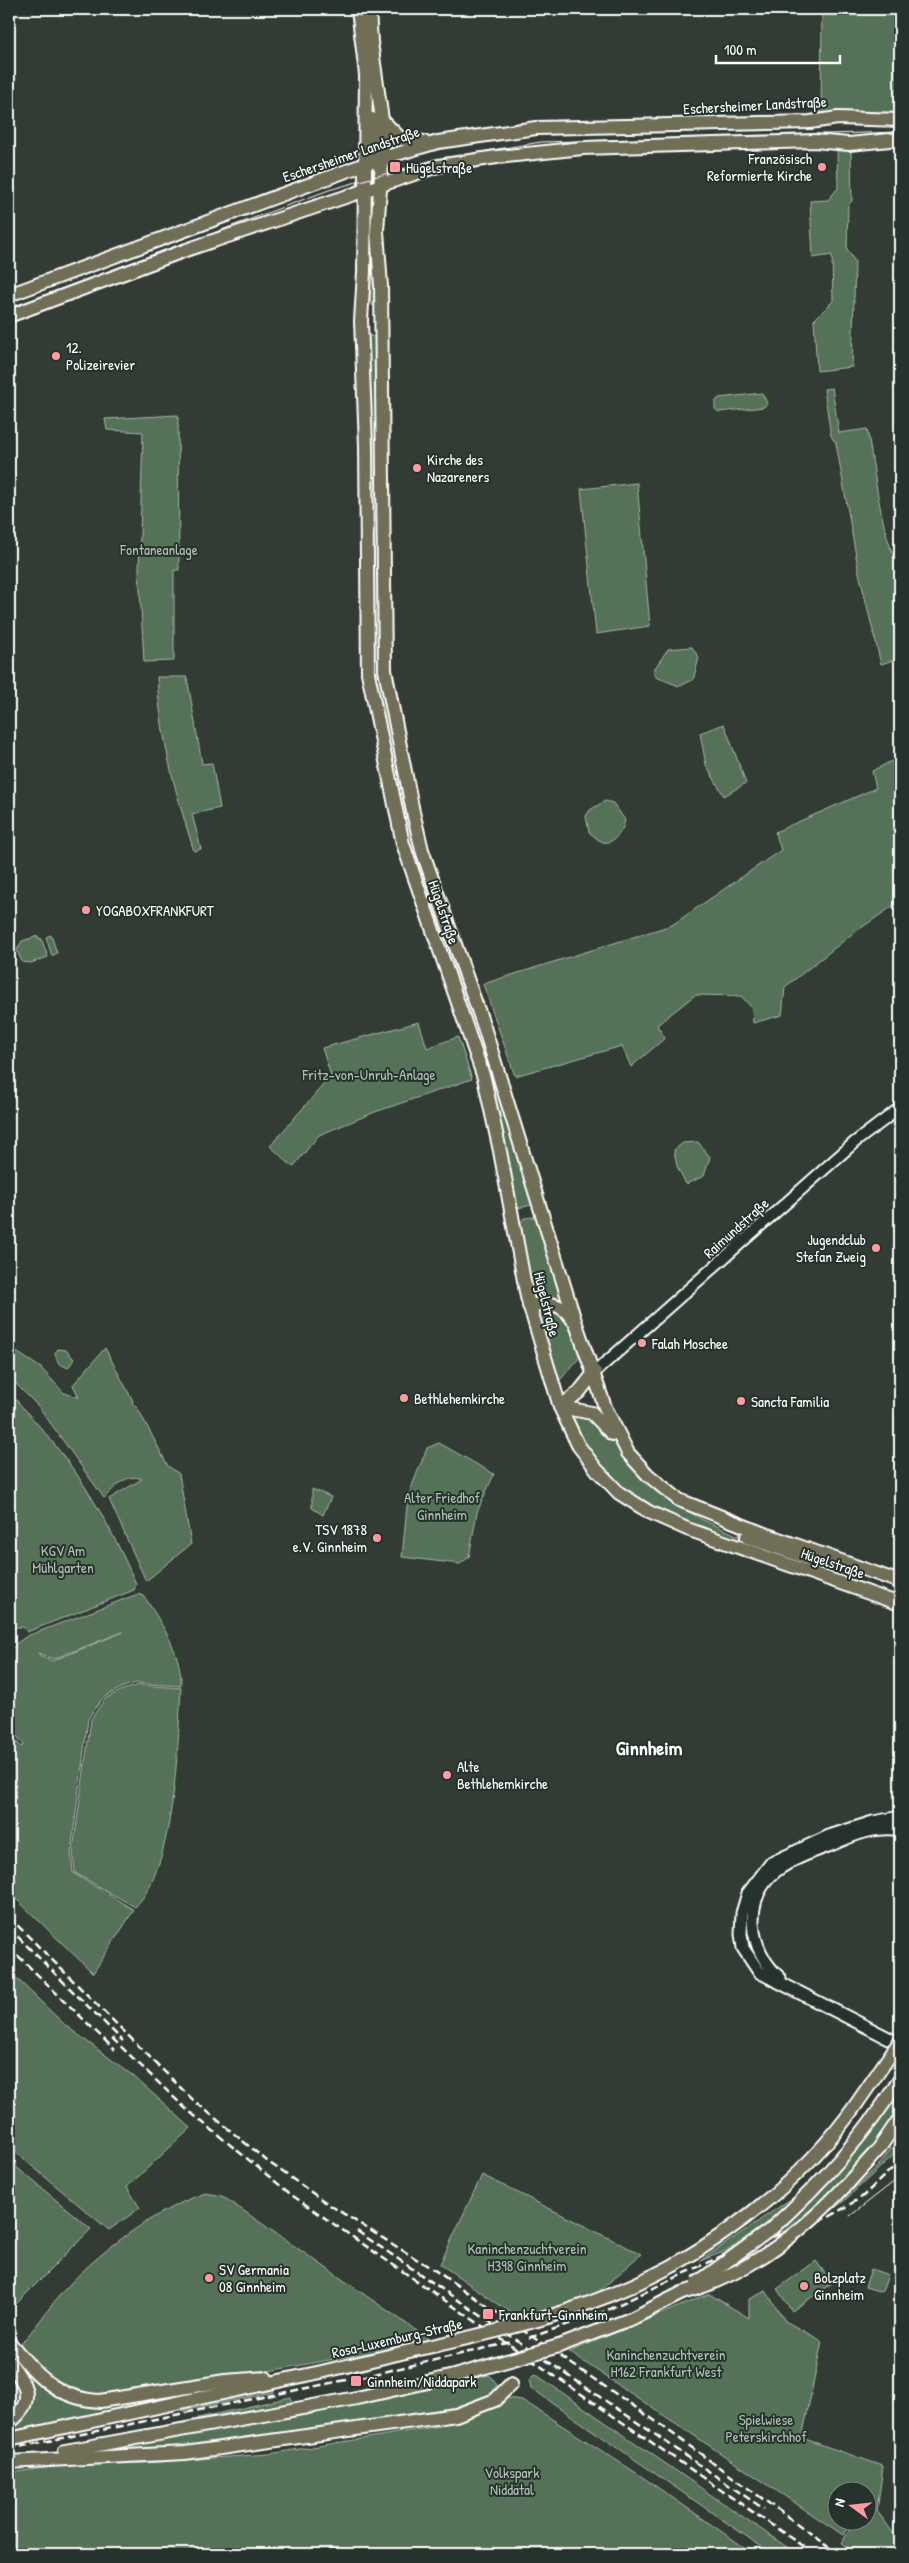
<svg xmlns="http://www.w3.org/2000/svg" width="909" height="2563" font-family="'Patrick Hand',sans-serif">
	<rect width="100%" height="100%" fill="#333b35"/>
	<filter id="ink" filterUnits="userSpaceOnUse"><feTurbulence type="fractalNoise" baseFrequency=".02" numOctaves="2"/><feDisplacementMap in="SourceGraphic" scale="10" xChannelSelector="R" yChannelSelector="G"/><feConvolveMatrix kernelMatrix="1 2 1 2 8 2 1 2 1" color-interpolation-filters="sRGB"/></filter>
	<g filter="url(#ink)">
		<g fill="#547159" stroke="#aab8ac" fill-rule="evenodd">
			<polygon points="822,9 900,9 900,112 821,114"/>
			<polygon points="837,150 851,150 852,201 848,205 847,249 855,262 852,367 817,371 814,320 833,301 832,255 813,258 810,201 828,200 838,188"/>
			<polygon points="370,202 377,305 371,305"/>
			<polygon points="368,334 375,338 378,413 381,670 397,754 393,757 391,756 374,686"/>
			<path d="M832,388l7,45 28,-4c8,42 13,104 33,141v88l-19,6 -22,-91 -23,-130 -5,-7 -7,-47z"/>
			<polygon points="762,393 767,403 764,407 719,412 715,409 715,402 719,398"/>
			<polygon points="178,415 179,570 174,570 174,661 144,662 139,571 143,432 107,430 105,419"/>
			<polygon points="637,483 650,626 596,634 581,489"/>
			<polygon points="692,647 699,658 693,680 679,686 656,677 653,671 668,649"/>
			<path d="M157,677h30l15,87 10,-1 8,45 -28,6 9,35 -7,2c-19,-60 -33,-110 -37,-174z"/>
			<polygon points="724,724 746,783 724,796 706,765 700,733"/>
			<polygon points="900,757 900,901 851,935 785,987 782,1015 753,1023 752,1008 741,996 695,995 657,1025 665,1038 631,1067 622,1046 515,1076 483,984 672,925 781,850 775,832 876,788 872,771"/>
			<polygon points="398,779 402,780 449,938 447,942 411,856 396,780"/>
			<path d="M605,801l8,2 12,17c-1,9 -11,25 -22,22 -6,-2 -10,-7 -14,-10l-3,-16 4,-6z"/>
			<polygon points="51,935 57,953 52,956 46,937"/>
			<polygon points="38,936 39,939 41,938 48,957 31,963 22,962 17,950 22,941"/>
			<polygon points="452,956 455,956 536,1204 514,1209 449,961"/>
			<polygon points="419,1022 427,1048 458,1037 472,1079 375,1112 319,1135 293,1167 270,1146 331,1076 322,1048"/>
			<polygon points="698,1142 710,1157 704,1176 686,1184 677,1166 674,1150 683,1143"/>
			<polygon points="534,1217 542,1222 562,1299 541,1297 532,1299 518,1226 524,1218"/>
			<polygon points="544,1308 564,1313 581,1356 560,1380 539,1320 540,1313"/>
			<path d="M9,1347l32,21 23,25 15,4 -6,-12 32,-37 28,53 -1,2 6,6 30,57 11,8 12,70 -45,37 -37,-82 33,-20c-16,-7 -27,9 -38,19l-65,-91 -30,-30z"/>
			<polygon points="58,1349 66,1350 74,1359 68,1368 58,1363 55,1353"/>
			<path d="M9,1392c15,17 31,34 45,52 34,41 61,92 82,140l-2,6 -107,42 -4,-5h-7l-7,5z"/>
			<path d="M578,1416l16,5 10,8 25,34 27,29 45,27 69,31 -6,1c-49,-18 -103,-32 -145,-64 -20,-16 -35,-43 -48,-65z"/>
			<polygon points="439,1443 494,1474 477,1512 469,1557 460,1564 402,1557 408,1496 427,1448"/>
			<polygon points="312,1489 331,1497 323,1515 312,1508"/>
			<path d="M138,1594l6,2c15,24 37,55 37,86v4l-45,-3 -13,4 -20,11 -15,21 -17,133 2,21 61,37 -41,63 -84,-81v-161l12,16 3,-2 -15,-19v-74l8,-9 10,-7zM123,1632l-71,29 -10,-4 -4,-4 15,6z"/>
			<path d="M139,1685l42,3c-3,55 -6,180 -46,219l-60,-34 -2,-22 18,-132 14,-20 17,-9z"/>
			<polygon points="9,1971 65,2025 132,2075 191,2128 127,2187 140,2208 109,2230 9,2147"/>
			<polygon points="900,2091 900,2109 877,2143 838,2187 843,2199 879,2165 900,2136 900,2149 844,2201 830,2212 807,2224 746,2243 700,2261 839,2166 874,2126"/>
			<polygon points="9,2161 91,2229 9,2311"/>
			<polygon points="482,2175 641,2254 596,2294 520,2319 440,2264"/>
			<path d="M206,2193l16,3 208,144 -38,11 -19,1 -148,27 -124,19 -36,-7 -45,-42v-5c15,-15 26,-32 39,-48 35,-41 96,-87 147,-103z"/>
			<polygon points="816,2261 832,2283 792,2311 777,2289"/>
			<polygon points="871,2269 888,2275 882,2292 865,2287"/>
			<polygon points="766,2291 785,2321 822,2341 802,2438 883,2466 877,2511 900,2542 900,2554 857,2554 842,2543 854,2521 866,2520 866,2490 836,2490 836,2520 851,2521 843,2535 569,2352 709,2294 749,2318 749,2299"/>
			<polygon points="12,2355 74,2401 227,2387 9,2432 9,2426 28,2403 11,2358"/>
			<polygon points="369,2366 369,2369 273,2388 274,2392 183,2411 182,2409 196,2405"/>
			<polygon points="9,2367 16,2375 22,2401 9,2419"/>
			<path d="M489,2375l8,10 -6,11 -12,8c-122,16 -243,43 -367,47v-3l189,-32z"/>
			<polygon points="534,2375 538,2376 797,2554 772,2554 531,2388 529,2380"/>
			<polygon points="373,2387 373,2389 199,2421 198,2418 291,2397 293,2403"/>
			<polygon points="507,2398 522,2400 638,2474 754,2554 9,2554 9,2473 74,2464 144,2463 269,2454 440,2426 449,2420 480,2414"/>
		</g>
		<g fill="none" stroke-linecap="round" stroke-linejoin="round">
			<defs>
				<polyline id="tertiary" points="595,1372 855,1142 900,1108"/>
				<g id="secondary">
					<polyline points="900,1817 873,1822 829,1836 771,1863 748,1893 742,1913 741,1934 743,1948 759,1972 900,2044"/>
					<path d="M780,1978c-31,-27 -39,-78 -4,-107 16,-12 36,-19 55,-26 22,-10 45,-20 69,-15"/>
				</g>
				<g id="primary">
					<polyline points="358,9 366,75 364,272 361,321 366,446 368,673 403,844 484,1078 500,1151 527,1297 560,1407 578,1445 597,1470 619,1493 649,1512 687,1529 900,1604"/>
					<polyline points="369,9 371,42 384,134 377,231 381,286 385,670 413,812 422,850 484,1027 576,1324 605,1407 628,1453 648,1475 679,1500 762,1533 900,1582"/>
					<polyline points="372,119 376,160 379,166"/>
					<polyline points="384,122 401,139 424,142"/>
					<polyline points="9,295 376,160 438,142 536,128 810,122 838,118 900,120"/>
					<polyline points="9,316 186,250 438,166 497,157 583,148 814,141 849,144 900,139"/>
					<path d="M529,1306c20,-4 32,-4 44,14"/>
					<polyline points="560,1407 592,1413 612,1434"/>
					<polyline points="560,1407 579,1392 595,1372"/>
					<polyline points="747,1537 818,1562"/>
				</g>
				<g id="trunk">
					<polyline points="848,2183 878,2150 900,2118"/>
					<path d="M771,2229c50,-45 93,-93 129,-150"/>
					<path d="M674,2265c70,-41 134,-92 181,-159"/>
					<path d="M9,2342c27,32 47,57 91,59l125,-20 41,-3"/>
					<polyline points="559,2346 633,2318 682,2293"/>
					<path d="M9,2362c18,22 27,40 0,61"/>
					<polyline points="9,2439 321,2372 414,2350"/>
					<polyline points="65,2451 357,2398 454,2376"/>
					<polyline points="9,2462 185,2453 456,2415 495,2400 511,2384"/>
				</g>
			</defs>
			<use href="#tertiary" stroke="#fff" stroke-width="14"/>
			<use href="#secondary" stroke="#fff" stroke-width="15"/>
			<use href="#primary" stroke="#fff" stroke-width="16"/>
			<use href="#trunk" stroke="#fff" stroke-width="16"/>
			<use href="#tertiary" stroke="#26332d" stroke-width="10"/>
			<use href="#secondary" stroke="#26332d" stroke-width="11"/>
			<use href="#primary" stroke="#716e59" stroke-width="12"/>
			<use href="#trunk" stroke="#716e59" stroke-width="12"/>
			<g stroke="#fff" stroke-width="1">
				<polyline points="9,309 329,190 437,159 541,142 900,132"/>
				<polyline points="850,2216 900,2177"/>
			</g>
			<g stroke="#fff" stroke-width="2.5" stroke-dasharray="8 4" stroke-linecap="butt">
				<polyline points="9,1917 192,2099 267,2161 328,2204 439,2273 651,2418 839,2554"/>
				<polyline points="9,1928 123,2041"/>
				<polyline points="9,1947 115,2050"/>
				<polyline points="112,2038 185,2108 293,2196 814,2554"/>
				<polyline points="357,2231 764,2509"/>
				<polyline points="529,2338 603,2312 732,2251 829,2217 862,2197 900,2161"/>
				<polyline points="9,2449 375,2374 512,2342"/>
			</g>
			<defs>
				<g id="trunk-bridge">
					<polyline points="855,2106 900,2041"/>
					<polyline points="697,2283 771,2229"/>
					<path d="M682,2293c65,-18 121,-61 166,-110"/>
					<path d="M414,2350c96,-21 172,-38 260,-85"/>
					<polyline points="454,2376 559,2346"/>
				</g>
			</defs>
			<use href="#trunk-bridge" stroke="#fff" stroke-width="16" stroke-linecap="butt"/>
			<use href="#trunk-bridge" stroke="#716e59" stroke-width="12"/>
		</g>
	</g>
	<g fill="#ff9aa2" stroke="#26332d" stroke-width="2">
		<rect x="389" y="161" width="12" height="12" rx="2.5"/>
		<circle cx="822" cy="167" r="5"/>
		<circle cx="56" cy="356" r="5"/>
		<circle cx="417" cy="468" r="5"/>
		<circle cx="86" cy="910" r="5"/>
		<circle cx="876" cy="1248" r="5"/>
		<circle cx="642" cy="1343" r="5"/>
		<circle cx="404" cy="1398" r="5"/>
		<circle cx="741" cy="1401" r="5"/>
		<circle cx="377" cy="1538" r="5"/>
		<circle cx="447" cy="1775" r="5"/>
		<circle cx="209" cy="2278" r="5"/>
		<circle cx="804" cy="2286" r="5"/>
		<rect x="482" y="2308" width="12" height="12" rx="2.5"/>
		<rect x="350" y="2375" width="12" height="12" rx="2.5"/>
	</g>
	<g text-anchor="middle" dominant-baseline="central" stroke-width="4" stroke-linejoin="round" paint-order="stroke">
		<g font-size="15" fill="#fff" stroke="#26332d">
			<text transform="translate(755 105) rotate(-3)">Eschersheimer Landstraße</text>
			<text transform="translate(351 154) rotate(-19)">Eschersheimer Landstraße</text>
			<text transform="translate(444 912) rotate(71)">Hügelstraße</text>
			<text transform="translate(736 1228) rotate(-42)">Raimundstraße</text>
			<text transform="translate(547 1304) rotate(76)">Hügelstraße</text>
			<text transform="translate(833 1563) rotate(19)">Hügelstraße</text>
			<text transform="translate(397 2338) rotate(-13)">Rosa-Luxemburg-Straße</text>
		</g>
		<g font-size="15" fill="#fff" stroke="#26332d" text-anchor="start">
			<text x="812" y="158" text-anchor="end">Französisch<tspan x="812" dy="17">Reformierte Kirche</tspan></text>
			<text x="406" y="167">Hügelstraße</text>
			<text x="66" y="347">12.<tspan x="66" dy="17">Polizeirevier</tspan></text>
			<text x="427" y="459">Kirche des<tspan x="427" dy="17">Nazareners</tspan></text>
			<text x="96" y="910">YOGABOXFRANKFURT</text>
			<text x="866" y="1239" text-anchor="end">Jugendclub<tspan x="866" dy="17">Stefan Zweig</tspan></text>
			<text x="652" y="1343">Falah Moschee</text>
			<text x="414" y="1398">Bethlehemkirche</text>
			<text x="751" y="1401">Sancta Familia</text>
			<text x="367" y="1529" text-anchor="end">TSV 1878<tspan x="367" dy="17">e.V. Ginnheim</tspan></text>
			<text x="457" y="1766">Alte<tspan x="457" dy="17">Bethlehemkirche</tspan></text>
			<text x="219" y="2269">SV Germania<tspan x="219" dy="17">08 Ginnheim</tspan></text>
			<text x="814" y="2277">Bolzplatz<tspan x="814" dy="17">Ginnheim</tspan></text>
			<text x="499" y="2314">Frankfurt-Ginnheim</text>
			<text x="367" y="2381">Ginnheim/Niddapark</text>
		</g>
		<g font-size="15" fill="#b2bfb4" stroke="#26332d">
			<text x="159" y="549">Fontaneanlage</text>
			<text x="369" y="1074">Fritz-von-Unruh-Anlage</text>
			<text x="442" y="1497">Alter Friedhof<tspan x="442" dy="17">Ginnheim</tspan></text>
			<text x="63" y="1550">KGV Am<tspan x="63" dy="17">Mühlgarten</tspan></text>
			<text x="527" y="2248">Kaninchenzuchtverein<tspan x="527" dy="17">H398 Ginnheim</tspan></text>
			<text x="666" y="2354">Kaninchenzuchtverein<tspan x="666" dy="17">H162 Frankfurt West</tspan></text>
			<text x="766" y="2419">Spielwiese<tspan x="766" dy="17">Peterskirchhof</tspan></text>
			<text x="512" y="2472">Volkspark<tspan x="512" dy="17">Niddatal</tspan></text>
		</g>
		<g font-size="20" font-weight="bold" fill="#fff" stroke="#26332d">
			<text x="649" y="1747">Ginnheim</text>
		</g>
	</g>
	<rect width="909" height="2563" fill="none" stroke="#26332d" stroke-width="30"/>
	<rect x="15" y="15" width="879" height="2533" fill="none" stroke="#fff" stroke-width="2" filter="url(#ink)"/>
	<g transform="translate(852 2506) rotate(285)"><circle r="24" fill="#26332d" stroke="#7d8581"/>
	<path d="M0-4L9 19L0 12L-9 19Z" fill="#ff9aa2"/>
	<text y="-8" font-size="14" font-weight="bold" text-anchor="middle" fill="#ffffff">N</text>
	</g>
	<path d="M716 55v8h124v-8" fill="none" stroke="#ffffff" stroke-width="2.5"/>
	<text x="724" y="55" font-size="15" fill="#ffffff" stroke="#26332d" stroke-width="4" paint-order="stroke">100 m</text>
</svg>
